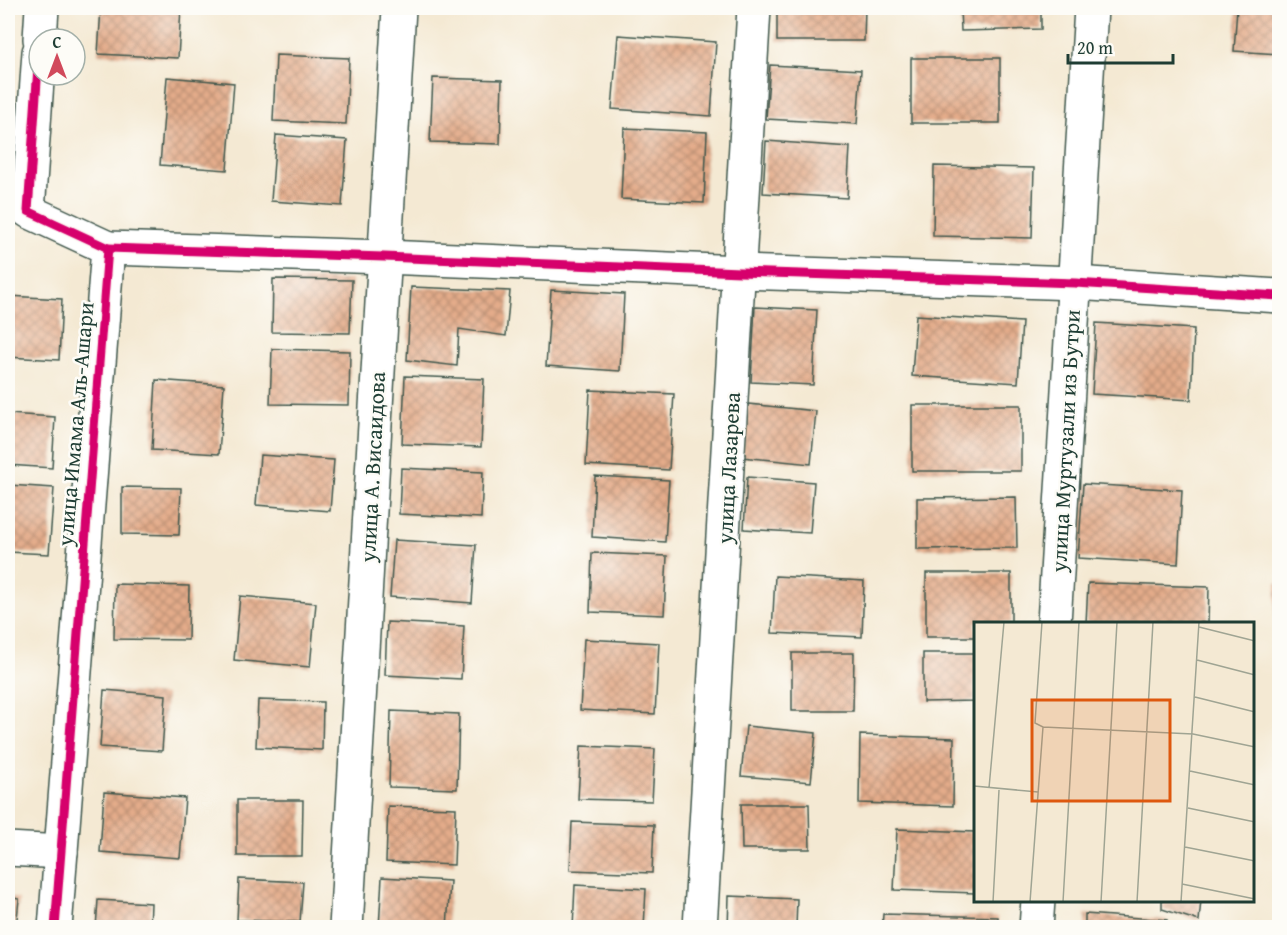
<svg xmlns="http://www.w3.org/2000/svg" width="1287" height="935" font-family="'Gentium Book Plus',serif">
	<defs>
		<pattern id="building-cross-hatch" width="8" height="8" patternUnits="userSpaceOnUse" patternTransform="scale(1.5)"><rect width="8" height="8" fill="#e4ac8a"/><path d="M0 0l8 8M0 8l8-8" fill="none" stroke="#b88d72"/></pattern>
	</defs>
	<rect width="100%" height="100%" fill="#fdfcf7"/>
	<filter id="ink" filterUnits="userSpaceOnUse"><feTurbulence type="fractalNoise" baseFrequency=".0167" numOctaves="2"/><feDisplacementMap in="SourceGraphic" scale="12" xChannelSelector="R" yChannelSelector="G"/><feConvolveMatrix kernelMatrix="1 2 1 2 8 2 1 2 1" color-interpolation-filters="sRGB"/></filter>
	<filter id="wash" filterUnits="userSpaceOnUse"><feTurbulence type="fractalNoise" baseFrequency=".008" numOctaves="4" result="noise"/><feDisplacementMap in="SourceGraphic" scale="24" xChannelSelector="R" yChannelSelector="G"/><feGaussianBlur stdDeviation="1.35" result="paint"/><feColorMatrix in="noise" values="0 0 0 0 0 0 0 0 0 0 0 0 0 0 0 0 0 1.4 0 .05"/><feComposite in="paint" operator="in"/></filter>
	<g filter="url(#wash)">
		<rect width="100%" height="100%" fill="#f4e9d3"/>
		<g id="blocks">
			<g fill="url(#building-cross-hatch)">
				<polygon points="101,8 181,8 178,58 98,54"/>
				<polygon points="777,8 865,8 864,41 777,41"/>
				<polygon points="960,8 1041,8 1041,29 961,31"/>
				<polygon points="1237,8 1280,8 1280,54 1234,51"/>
				<polygon points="618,35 716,42 711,116 612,109"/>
				<polygon points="276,55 349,58 346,124 273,121"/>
				<rect x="911" y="58" width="89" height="65"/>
				<polygon points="770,65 861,70 857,124 766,119"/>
				<polygon points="167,77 234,83 227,170 160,165"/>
				<polygon points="433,78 502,80 500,144 430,142"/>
				<polygon points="624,128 707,132 704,203 621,199"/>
				<polygon points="276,135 347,140 342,206 271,201"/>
				<polygon points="766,141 850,147 847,198 763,193"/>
				<polygon points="934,166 1034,168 1032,238 933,236"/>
				<polygon points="273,279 352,280 350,333 272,332"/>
				<polygon points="411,287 510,291 506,336 459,329 457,366 407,360"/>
				<polygon points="551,290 624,294 620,371 546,366"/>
				<polygon points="8,296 62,299 59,360 8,357"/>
				<polygon points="755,307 817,310 813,385 751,382"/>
				<polygon points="916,315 1022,322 1018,383 912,376"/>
				<polygon points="1096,323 1194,329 1191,400 1092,394"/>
				<polygon points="272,349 350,351 349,405 270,404"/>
				<polygon points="405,376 484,379 481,447 402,444"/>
				<polygon points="156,380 224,385 219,454 152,450"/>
				<polygon points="590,390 674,394 669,470 586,465"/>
				<polygon points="748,404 816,411 811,464 742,457"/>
				<rect x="912" y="405" width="109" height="66"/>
				<polygon points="8,414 55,417 52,468 8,465"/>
				<polygon points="260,455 334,460 330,511 256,505"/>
				<polygon points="401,468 483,472 481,518 399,514"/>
				<polygon points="595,476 669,480 665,542 592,537"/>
				<polygon points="747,477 814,482 810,533 744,529"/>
				<polygon points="1083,484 1182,490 1178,564 1078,558"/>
				<polygon points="8,485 54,488 49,554 8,552"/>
				<polygon points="122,487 181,488 179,535 122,534"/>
				<polygon points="1016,497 1017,548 917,549 917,498"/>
				<polygon points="394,540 476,545 472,603 390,597"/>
				<polygon points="592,553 667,556 664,615 590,612"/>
				<polygon points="926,573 1011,573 1011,623 975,623 975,637 926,637"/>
				<polygon points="775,576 864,581 862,637 772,633"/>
				<polygon points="1088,583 1209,587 1208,623 1086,623"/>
				<polygon points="1276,583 1280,583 1280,657 1274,657"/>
				<polygon points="115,584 189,586 188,640 114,639"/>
				<polygon points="240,596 316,603 310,667 234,660"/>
				<polygon points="387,622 464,626 461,679 385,675"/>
				<polygon points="584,639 659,643 655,714 580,710"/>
				<polygon points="792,653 854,653 853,711 792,711"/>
				<polygon points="923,653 975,653 975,701 923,702"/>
				<polygon points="104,690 166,695 162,751 100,747"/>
				<polygon points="258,700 323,702 322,750 256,747"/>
				<polygon points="391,711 459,714 457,789 389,787"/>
				<polygon points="746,726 816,733 811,782 741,776"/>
				<polygon points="860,735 954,738 953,806 859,803"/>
				<polygon points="581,746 655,749 652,801 578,799"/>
				<polygon points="104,792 185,798 180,858 100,852"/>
				<polygon points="237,800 303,800 302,856 237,856"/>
				<polygon points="741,804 809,804 810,849 742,849"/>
				<polygon points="388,806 456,808 454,865 386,862"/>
				<polygon points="572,822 654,825 652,873 570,870"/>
				<polygon points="897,829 975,832 975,893 894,890"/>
				<polygon points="382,877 450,881 447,928 379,928"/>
				<polygon points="239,879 303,882 300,922 237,920"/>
				<polygon points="575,885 646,889 644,928 573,928"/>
				<polygon points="729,896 797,899 796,928 728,928"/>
				<polygon points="8,897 19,899 16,928 8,928"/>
				<polygon points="98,900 151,903 150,928 96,928"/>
				<polygon points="1162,900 1201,900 1199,921 1162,909"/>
				<polygon points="883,914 998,917 998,928 882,928"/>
				<polygon points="1085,914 1167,920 1167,928 1085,928"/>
			</g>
		</g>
	</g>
	<g filter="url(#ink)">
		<use href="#blocks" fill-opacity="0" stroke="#3f574c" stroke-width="1.5"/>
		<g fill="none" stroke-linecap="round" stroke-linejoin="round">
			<defs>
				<g id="minor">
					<polyline points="40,39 42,8"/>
					<polyline points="39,52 28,211 108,248 55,928"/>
					<polyline points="108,248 384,257 740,272 1075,283 1280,296"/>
					<polyline points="1054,623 1091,8"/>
					<polyline points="8,849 61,852"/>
					<polyline points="346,928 399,8"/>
					<polyline points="700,928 754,8"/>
					<polyline points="1036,928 1038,900"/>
				</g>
			</defs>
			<use href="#minor" stroke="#3f574c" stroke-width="36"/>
			<use href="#minor" stroke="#fff" stroke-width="33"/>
			<defs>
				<g id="cycleway">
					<polyline points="39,52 28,211 108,248 55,928"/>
					<polyline points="108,248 384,257 740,272 1075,283 1280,296"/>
				</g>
			</defs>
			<use href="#cycleway" stroke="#fdfcf7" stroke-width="13"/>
			<use href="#cycleway" stroke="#d6006c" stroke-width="9"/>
		</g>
	</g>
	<g text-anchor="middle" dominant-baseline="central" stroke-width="5" stroke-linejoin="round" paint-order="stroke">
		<g font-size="22" fill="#1f3d34" stroke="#fdfcf7">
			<text transform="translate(75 424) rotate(-85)">улица Имама Аль-Ашари</text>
			<text transform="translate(1065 441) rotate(-87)">улица Муртузали из Бутри</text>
			<text transform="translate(372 467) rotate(-87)">улица А. Висаидова</text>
			<text transform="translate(728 468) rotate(-87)">улица Лазарева</text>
		</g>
	</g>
	<g transform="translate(974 622)">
		<rect width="280" height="280" fill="#f4e9d3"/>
		<path fill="none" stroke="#9fa493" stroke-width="1.5" d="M225,5l56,14M223,38l58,15M221,75l60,15M69,105l150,7 62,13M216,149l65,14M0,164l64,6M15,166l15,-166M214,186l67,14M211,225l70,14M208,262l73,15M19,280l6,-112M56,280l13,-175 -8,-4 7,-101M89,280l16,-280M127,280l16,-280M163,280l16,-280M207,280l18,-280"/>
		<path fill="#de580e" fill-opacity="0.15" stroke="#de580e" stroke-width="3" d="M58,78h138v101h-138z"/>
		<rect width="280" height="280" fill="none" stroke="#1f3d34" stroke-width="3"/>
	</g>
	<rect width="1287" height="935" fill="none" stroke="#fdfcf7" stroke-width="30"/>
	<g transform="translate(57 57)"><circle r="28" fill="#fdfcf7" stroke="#a4b0a9" stroke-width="1.5"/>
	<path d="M0-4.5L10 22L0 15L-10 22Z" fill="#d1495b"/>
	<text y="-9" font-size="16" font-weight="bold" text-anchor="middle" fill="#1f3d34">С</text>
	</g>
	<path d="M1068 54v9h105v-9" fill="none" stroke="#1f3d34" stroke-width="3"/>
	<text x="1077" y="54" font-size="18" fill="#1f3d34" stroke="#fdfcf7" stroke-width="4.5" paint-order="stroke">20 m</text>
</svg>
